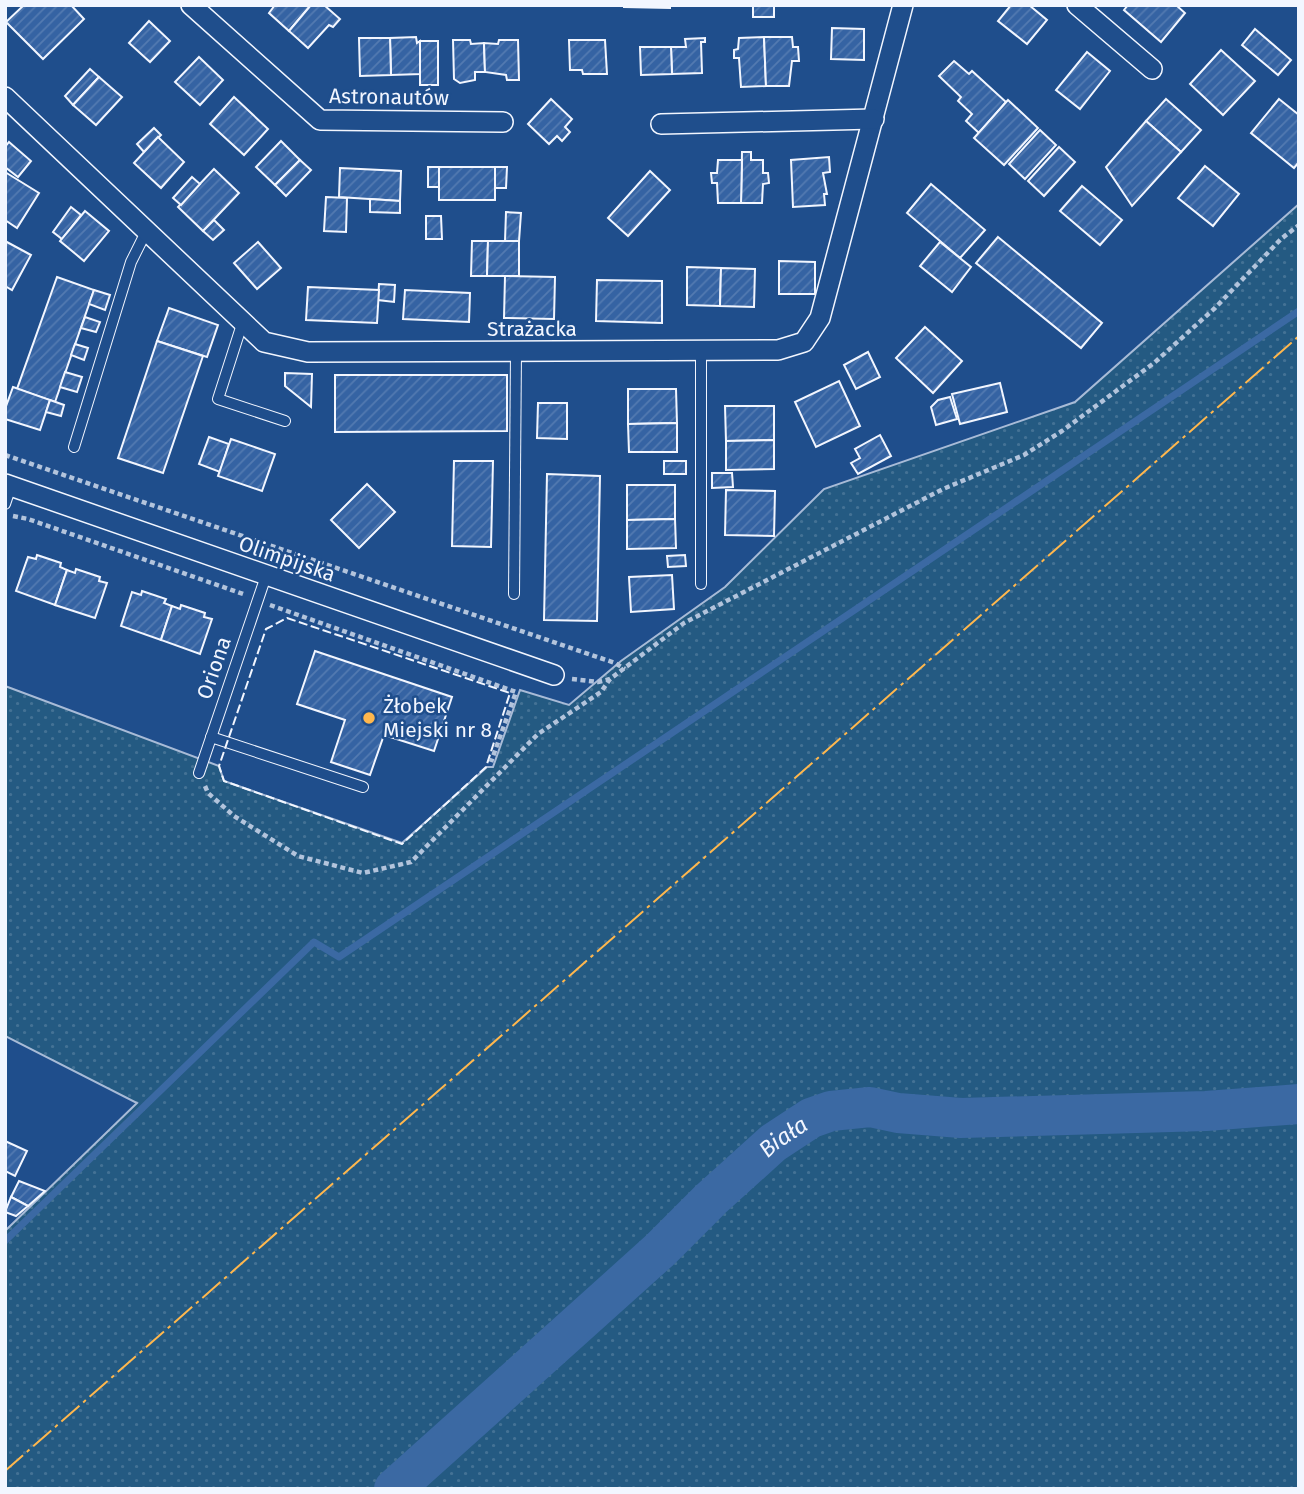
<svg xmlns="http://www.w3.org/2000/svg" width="1304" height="1494" font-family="'Fira Sans',sans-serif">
	<defs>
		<pattern id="grass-dots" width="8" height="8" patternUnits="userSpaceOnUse" patternTransform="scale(1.75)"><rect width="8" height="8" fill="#245a82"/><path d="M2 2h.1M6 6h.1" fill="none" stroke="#447295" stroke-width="1.8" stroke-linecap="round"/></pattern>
		<pattern id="building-hatch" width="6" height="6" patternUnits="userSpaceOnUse" patternTransform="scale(1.75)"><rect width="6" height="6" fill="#3563a3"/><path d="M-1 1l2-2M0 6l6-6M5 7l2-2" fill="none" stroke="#537ab1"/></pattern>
	</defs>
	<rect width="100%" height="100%" fill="#1f4e8c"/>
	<polygon fill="url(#grass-dots)" stroke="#a8bbd7" stroke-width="2" points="1299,204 1299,1489 5,1489 5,1231 137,1103 5,1036 5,686 219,766 224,781 402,843 487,767 493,767 520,690 569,705 621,661 725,587 824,489 1075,402"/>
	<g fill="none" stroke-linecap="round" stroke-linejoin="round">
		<polyline stroke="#3b69a3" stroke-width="7" points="5,1241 314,942 339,957 1299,311"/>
		<path stroke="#3b69a3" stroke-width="40" id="s1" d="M394,1489l266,-239 51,-51 62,-56 38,-25 20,-7 39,-4 28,6 63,5 245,-7 93,-7"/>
	</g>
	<g fill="url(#building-hatch)" stroke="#f2f6ff" stroke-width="2">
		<polygon points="24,5 71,5 84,19 43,59 6,22"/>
		<polygon points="275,5 311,5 289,31 269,13"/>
		<polygon points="311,5 324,5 340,19 333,27 329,25 308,48 289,31"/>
		<polygon points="624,5 670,5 670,8 624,7"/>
		<rect x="753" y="5" width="21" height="12"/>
		<polygon points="1011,5 1029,5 1047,20 1027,44 998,21"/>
		<polygon points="1128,5 1176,5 1185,13 1161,42 1124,10"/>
		<polygon points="149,21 170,41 150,62 129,43"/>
		<polygon points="832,28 864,29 864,60 831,59"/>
		<polygon points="1255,29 1291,60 1278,75 1242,45"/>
		<polygon points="416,37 417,43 420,41 421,74 391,75 390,38"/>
		<polygon points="764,37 766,86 741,87 739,58 734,58 734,50 738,49 739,38"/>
		<polygon points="764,37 792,37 793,47 798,47 799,61 792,61 789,86 766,86"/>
		<polygon points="359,38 390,38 391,75 360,76"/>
		<polygon points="705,38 705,42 701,42 702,73 672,74 671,47 686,47 685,39"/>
		<polygon points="453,40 470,40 471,44 484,43 485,72 475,72 475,80 460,83 454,79"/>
		<polygon points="499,40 518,40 519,80 507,80 506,75 485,72 484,43 498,44"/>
		<polygon points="569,40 605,40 607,74 583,74 582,70 570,70"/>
		<rect x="420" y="41" width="18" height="44"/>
		<polygon points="640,47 671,47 672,74 641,75"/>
		<polygon points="1221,50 1255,81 1223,115 1190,84"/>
		<polygon points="1087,52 1110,71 1080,109 1056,90"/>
		<polygon points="199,57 223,80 200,105 175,82"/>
		<polygon points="954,61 969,74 972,71 1006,102 979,133 966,121 972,114 958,101 961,97 939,76"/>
		<polygon points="90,69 99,77 73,105 65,96"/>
		<polygon points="99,77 122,97 96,125 73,105"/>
		<polygon points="234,97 268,129 244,155 210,124"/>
		<polygon points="551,99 572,119 565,127 570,132 562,141 557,136 549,144 528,124"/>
		<polygon points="1166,99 1201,130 1181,152 1146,121"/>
		<polygon points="1279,99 1299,115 1299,162 1294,168 1251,133"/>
		<polygon points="1008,100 1038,128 1004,165 974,138"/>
		<polygon points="1146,121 1181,152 1132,206 1106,167"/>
		<polygon points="154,128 161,135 144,152 137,144"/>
		<polygon points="1040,130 1056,145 1025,179 1009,164"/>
		<polygon points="158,137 184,162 161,188 134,163"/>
		<polygon points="281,141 300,160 275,185 256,167"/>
		<polygon points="9,142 31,161 18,177 5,167 5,147"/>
		<polygon points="1059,147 1075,162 1044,196 1028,181"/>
		<polygon points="742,152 751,152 751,160 763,160 763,173 768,173 769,183 763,184 762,203 741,203"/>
		<polygon points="829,157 830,172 823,173 827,194 824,194 825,205 793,207 791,160"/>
		<polygon points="300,160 311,170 286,196 275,185"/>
		<polygon points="718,160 742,160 741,203 718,203 717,183 712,183 711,173 717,173"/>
		<polygon points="1205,166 1239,194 1213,226 1178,198"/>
		<rect x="428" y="167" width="11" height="20"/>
		<rect x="439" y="167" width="56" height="33"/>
		<polygon points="495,167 507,167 506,188 495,188"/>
		<polygon points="340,168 401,171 400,201 339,197"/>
		<polygon points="214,169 239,193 203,231 178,207"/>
		<polygon points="650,171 670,190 628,236 608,218"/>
		<polygon points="5,172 39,193 17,228 5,220"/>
		<polygon points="192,177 200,184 181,205 173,198"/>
		<polygon points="931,184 985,230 960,258 907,213"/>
		<polygon points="1082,186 1122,220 1100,245 1060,211"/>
		<polygon points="326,197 347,198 346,232 324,231"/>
		<polygon points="370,199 400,201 400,213 370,212"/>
		<polygon points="71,207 81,215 62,239 53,232"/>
		<polygon points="85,211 109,231 84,261 60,241"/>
		<polygon points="506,212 521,213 519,241 505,241"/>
		<polygon points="426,216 441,216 442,239 426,239"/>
		<polygon points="214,220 224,230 213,240 203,231"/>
		<polygon points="998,237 1102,323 1081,348 976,263"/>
		<polygon points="5,241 31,255 12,290 5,286"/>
		<polygon points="472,241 488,241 487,276 471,276"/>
		<polygon points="488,241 519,241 519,276 487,276"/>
		<polygon points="258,242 281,268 257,289 234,263"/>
		<polygon points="940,242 971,267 952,292 920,266"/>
		<polygon points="779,261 815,262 815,294 779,294"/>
		<polygon points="687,267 721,268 720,306 687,305"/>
		<polygon points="721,268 755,269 754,307 720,306"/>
		<polygon points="505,276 555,277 554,319 504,318"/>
		<polygon points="57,277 94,290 55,402 17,389"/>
		<polygon points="597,280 662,281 662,323 596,321"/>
		<polygon points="379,284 395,285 394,302 378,300"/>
		<polygon points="308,287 379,290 377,323 306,320"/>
		<polygon points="94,290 110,295 105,310 89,304"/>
		<polygon points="405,290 470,293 469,322 403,319"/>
		<polygon points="169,308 218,325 207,357 157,341"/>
		<polygon points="85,317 100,322 96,332 81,328"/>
		<polygon points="925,327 962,361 933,393 896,358"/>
		<polygon points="157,341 203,356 163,473 118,458"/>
		<polygon points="75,344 88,348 84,360 71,355"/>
		<polygon points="868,352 880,377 856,389 844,365"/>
		<polygon points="65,372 82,377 77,392 60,387"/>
		<polygon points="285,373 312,374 311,407 285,386"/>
		<polygon points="335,375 507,375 507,431 335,432"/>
		<polygon points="839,381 860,426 816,447 795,402"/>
		<polygon points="1000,383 1007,412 960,424 952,394"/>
		<polygon points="13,387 50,400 40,430 5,419 5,409"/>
		<polygon points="628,389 676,389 677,423 628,424"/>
		<polygon points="950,397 957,419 936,425 931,407 938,400"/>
		<polygon points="50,400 64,405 61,416 46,412"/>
		<polygon points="538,403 567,403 567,439 537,438"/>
		<polygon points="725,406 774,406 774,440 726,441"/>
		<polygon points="677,423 677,452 629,452 628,424"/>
		<polygon points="880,435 891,456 858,474 851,463 860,458 855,449"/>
		<polygon points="209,437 229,444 220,472 199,464"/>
		<polygon points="231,439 275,454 262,491 218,476"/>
		<polygon points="774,440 774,469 726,470 726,441"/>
		<polygon points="454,461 493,461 491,547 452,546"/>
		<rect x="664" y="461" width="22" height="13"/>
		<polygon points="712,473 732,473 733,487 712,488"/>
		<polygon points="547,474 600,476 597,621 544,620"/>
		<polygon points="367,484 395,512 359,548 331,520"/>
		<polygon points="627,485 675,485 675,519 627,520"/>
		<polygon points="726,490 775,491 774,536 725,535"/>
		<polygon points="675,519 676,548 627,549 627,520"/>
		<polygon points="37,555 61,563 60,567 67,570 55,605 16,591 28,557 36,559"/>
		<polygon points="685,555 686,566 668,567 667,556"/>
		<polygon points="76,569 100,577 99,581 107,583 95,618 55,605 67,570 75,573"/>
		<polygon points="672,575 674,609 631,612 629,577"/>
		<polygon points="142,591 166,599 164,603 172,606 161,640 121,626 132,592 141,595"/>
		<polygon points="181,605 205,613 204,617 212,619 200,654 161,640 172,606 180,609"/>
		<polygon points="315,651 452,697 434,751 384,735 370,775 331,762 345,720 297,704"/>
		<polygon points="5,1141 27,1151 15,1176 5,1171"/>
		<polygon points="19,1181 45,1191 28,1206 11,1197"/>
		<polygon points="11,1197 28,1206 16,1216 5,1212"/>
	</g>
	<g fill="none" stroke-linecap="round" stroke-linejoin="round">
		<defs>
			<g id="service">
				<polyline points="243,321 218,399 285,421"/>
				<polyline points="701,351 701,584"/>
				<polyline points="74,447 131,262 147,230"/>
				<polyline points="5,504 11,486"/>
				<polyline points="514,594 516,352"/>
				<polyline points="211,737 363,787"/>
				<polyline points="199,773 266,576"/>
			</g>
			<g id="minor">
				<polyline points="191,5 320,120 503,122"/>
				<polyline points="1077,5 1152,69"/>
				<polyline points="5,97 264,342 308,352 778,350 804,342 820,318 903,5"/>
				<polyline points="661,124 874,119"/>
				<polyline points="5,484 554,675"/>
			</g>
		</defs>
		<use href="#service" stroke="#f2f6ff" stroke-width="12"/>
		<use href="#minor" stroke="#f2f6ff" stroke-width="22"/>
		<g stroke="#b3c4dc" stroke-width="4.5" stroke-dasharray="5 3.5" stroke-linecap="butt">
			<polyline points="5,455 615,663 625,669"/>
			<polyline points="13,516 28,519 246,595"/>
			<polyline points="270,605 516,692 491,762"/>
			<polyline points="572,679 598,682 610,679 684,623 943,489 1024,455 1062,431 1154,363 1215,308 1281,239 1299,225"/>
			<polyline points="205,786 208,793 234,816 298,856 363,873 411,862 538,734 601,692 610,679"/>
		</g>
		<use href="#service" stroke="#1f4e8c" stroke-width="10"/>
		<use href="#minor" stroke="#1f4e8c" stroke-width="19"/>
		<polygon stroke="#f2f6ff" stroke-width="2" stroke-dasharray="9 3.5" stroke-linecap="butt" points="287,618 510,693 486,767 402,844 224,781 219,766 266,629"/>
		<polyline stroke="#ffb74d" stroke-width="2" stroke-dasharray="24 5 3.5 5" stroke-linecap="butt" points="5,1471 1299,336"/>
	</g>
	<circle fill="#ffb74d" stroke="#1f4e8c" stroke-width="2.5" cx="369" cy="718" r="7"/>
	<g text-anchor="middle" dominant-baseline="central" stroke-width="5" stroke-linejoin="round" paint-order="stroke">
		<g font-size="21" fill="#f2f6ff" stroke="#1f4e8c">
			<text transform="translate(389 97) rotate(1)">Astronautów</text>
			<text x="532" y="329">Strażacka</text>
			<text transform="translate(287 559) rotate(19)">Olimpijska</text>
			<text transform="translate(214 668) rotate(-71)">Oriona</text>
		</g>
		<g font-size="21" fill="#f2f6ff" stroke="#1f4e8c" text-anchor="start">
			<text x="383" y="706">Żłobek<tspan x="383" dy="24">Miejski nr 8</tspan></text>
		</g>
		<g font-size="23" font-style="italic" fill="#f2f6ff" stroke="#1f4e8c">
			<text stroke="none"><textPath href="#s1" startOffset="525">Biała</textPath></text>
		</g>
	</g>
	<rect width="1304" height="1494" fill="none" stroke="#f2f6ff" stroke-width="14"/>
</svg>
